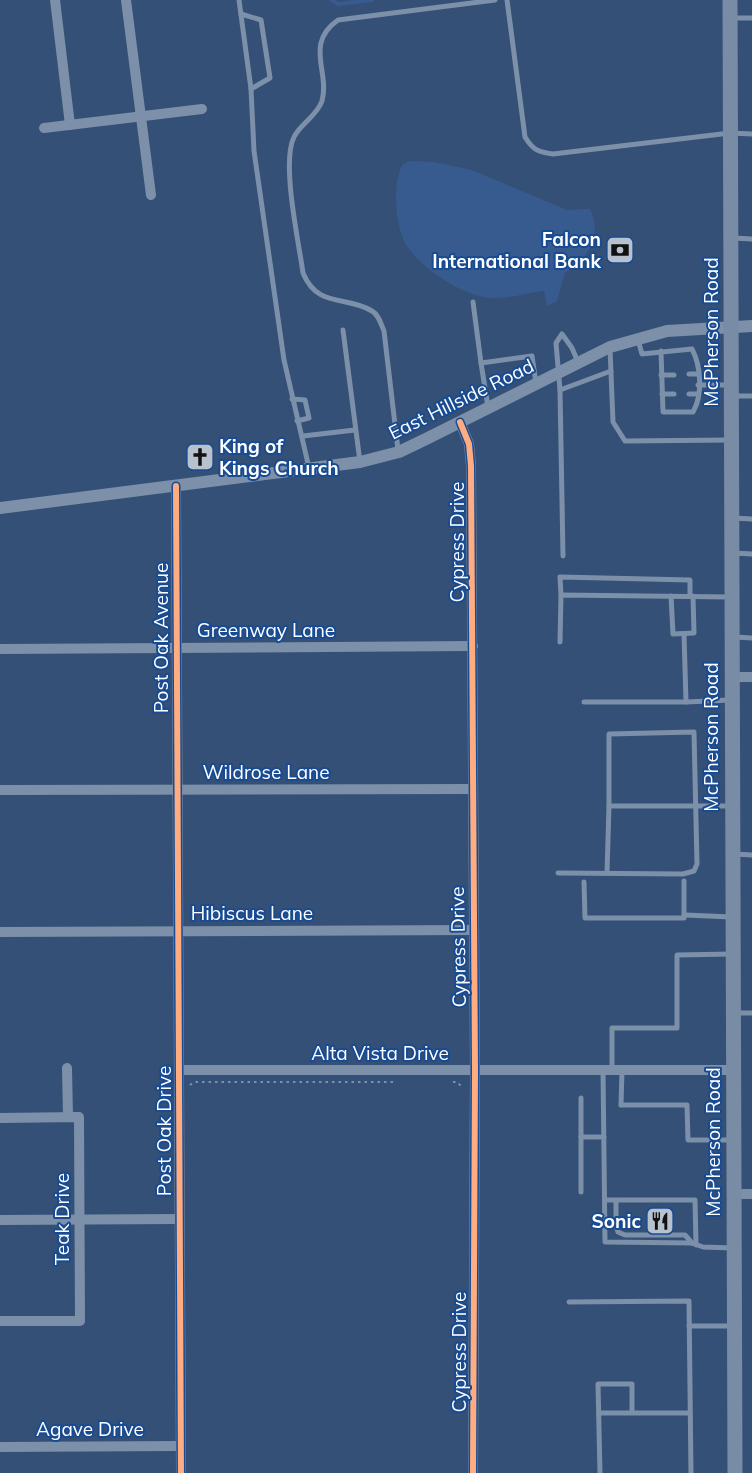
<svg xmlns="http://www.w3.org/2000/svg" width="752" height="1473" font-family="Mulish,sans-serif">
	<rect width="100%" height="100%" fill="#345076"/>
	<path fill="#375b8e" d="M409,161l25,1 38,8 95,40 23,-1c13,28 -2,49 -25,64l-8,28 -10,5 -3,-15c-17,2 -36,8 -53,7 -28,-1 -80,-35 -89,-62 -7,-22 -9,-50 0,-71z"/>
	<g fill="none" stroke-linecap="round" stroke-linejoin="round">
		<polyline stroke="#375b8e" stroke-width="4" points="332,0 338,4 372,0"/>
		<g stroke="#7c90a9" stroke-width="2" stroke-dasharray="2.5 4" stroke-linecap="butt">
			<polyline points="453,1082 457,1082 463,1088"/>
			<polyline points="190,1085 194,1082 393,1082"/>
		</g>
		<g stroke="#7c90a9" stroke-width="5">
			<polyline points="239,0 251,89 254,151 284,360 309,468"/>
			<path d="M507,0l18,137c8,13 13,15 28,17l177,-21 22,1"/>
			<polyline points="241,14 261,20 270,78 251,89"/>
			<polyline points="733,18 752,18"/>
			<polyline points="733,238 752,239"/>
			<polyline points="473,302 481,363 532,356 536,383"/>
			<polyline points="343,330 360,462"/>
			<path d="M638,340l4,14 50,-5c9,17 11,46 1,63h-30l-2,-61"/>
			<polyline points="610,348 613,422 625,441 730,440"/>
			<polyline points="481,363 488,407"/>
			<polyline points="689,374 698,374"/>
			<polyline points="661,375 674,375"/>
			<polyline points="698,385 730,385"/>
			<polyline points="560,390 556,343 562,334 572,348 578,362"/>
			<polyline points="662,394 674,394"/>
			<polyline points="689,394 698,394"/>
			<polyline points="733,396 752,396"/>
			<polyline points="292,399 305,400 309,418 297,421"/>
			<polyline points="303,436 355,430"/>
			<path d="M398,450l-14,-119c-3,-7 -5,-16 -12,-20 -26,-16 -54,-2 -69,-38 -4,-30 -22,-110 -9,-136 6,-13 23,-21 28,-36 8,-30 -18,-57 16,-81l157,-20"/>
			<polyline points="733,518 752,519"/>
			<polyline points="733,553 752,554"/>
			<polyline points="563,556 560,390 611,371"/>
			<polyline points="561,595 560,577 690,580 690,596"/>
			<polyline points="671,596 673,634 694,633 693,596"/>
			<polyline points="684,634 686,702 730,700"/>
			<polyline points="735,637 752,638"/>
			<polyline points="560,642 561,595 730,597"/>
			<polyline points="584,702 686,702"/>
			<polyline points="735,854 752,855"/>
			<polyline points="558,873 683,874 694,871 697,864 694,732 609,734 609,806 731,806"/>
			<polyline points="607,873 609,806"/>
			<polyline points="584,882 585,918 684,918 684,881"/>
			<polyline points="685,915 732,917"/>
			<polyline points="735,1013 752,1013"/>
			<polyline points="603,1070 605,1242 692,1243 703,1247 733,1248"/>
			<polyline points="612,1070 612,1028 677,1028 677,955 732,954"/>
			<polyline points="622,1070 621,1105 687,1105 688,1140 732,1140"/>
			<polyline points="581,1137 581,1098"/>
			<polyline points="581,1192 581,1137 604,1137"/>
			<polyline points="605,1200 695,1200 696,1245"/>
			<polyline points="616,1200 616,1225 618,1232 625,1235 685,1235 692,1243"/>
			<polyline points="569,1302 689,1301 691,1473"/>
			<polyline points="689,1326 734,1326"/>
			<polyline points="599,1413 690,1413"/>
			<polyline points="600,1473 598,1384 632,1384 632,1412"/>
		</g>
		<g stroke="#7c90a9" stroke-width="10">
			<polyline points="55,0 70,125"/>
			<polyline points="126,0 151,195"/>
			<polyline points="44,128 202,109"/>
			<polyline points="460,422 469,444 471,466 475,1070 473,1473"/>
			<polyline points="176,486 181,1473"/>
			<polyline points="0,649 473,646"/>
			<polyline points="731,677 752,677"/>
			<polyline points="0,790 472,789"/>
			<polyline points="0,932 473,930"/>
			<polyline points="67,1068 68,1117"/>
			<polyline points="179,1070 732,1070"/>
			<polyline points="0,1118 79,1117 80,1321 0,1321"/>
			<polyline points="734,1194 752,1194"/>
			<polyline points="0,1220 179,1219"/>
			<polyline points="0,1447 180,1446"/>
		</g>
		<polyline stroke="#7c90a9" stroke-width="12" points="0,508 360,462 399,452 428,438 610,347 667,331 752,326"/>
		<polyline stroke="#788ca5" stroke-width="15" points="730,0 735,1473"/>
		<defs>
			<g id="cycleway">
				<polyline points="460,422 469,444 471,466 475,1070 473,1473"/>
				<polyline points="176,486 181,1473"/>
			</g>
		</defs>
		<use href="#cycleway" stroke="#184b92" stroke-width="9"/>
		<use href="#cycleway" stroke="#ffac80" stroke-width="6"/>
	</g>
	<defs>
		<symbol id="bank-square" viewBox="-11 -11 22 22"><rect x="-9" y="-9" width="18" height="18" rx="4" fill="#b8c2cf" stroke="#184b92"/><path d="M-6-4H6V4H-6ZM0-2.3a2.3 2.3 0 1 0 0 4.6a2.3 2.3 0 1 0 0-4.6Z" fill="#111"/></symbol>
		<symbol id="church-square" viewBox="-11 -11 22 22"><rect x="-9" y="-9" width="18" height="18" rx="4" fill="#b8c2cf" stroke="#184b92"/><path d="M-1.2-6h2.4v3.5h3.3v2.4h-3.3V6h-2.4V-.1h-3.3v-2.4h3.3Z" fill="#111"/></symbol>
		<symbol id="restaurant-square" viewBox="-11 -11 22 22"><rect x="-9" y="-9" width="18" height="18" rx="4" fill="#b8c2cf" stroke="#184b92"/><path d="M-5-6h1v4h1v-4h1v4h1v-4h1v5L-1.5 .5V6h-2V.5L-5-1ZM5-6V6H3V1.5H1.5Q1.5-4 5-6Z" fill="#111"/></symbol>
	</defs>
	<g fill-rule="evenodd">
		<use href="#bank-square" x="604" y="234" width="32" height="32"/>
		<use href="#church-square" x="184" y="441" width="32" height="32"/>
		<use href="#restaurant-square" x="644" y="1205" width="32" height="32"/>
	</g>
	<g text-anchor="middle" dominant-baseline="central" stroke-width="4" stroke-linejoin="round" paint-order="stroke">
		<g font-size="19" font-weight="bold" fill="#fff" stroke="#184b92" text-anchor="end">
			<text x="601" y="239">Falcon<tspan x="601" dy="22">International Bank</tspan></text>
			<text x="219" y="446" text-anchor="start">King of<tspan x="219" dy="22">Kings Church</tspan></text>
			<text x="641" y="1221">Sonic</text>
		</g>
		<g font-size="19" fill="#fff" stroke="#184b92">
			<text transform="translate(711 332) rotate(-90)">McPherson Road</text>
			<text transform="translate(461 399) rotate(-26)">East Hillside Road</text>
			<text transform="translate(457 542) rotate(-90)">Cypress Drive</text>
			<text x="266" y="630">Greenway Lane</text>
			<text transform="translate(161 638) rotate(-90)">Post Oak Avenue</text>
			<text transform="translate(711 737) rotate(-90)">McPherson Road</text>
			<text x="266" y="772">Wildrose Lane</text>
			<text x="252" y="913">Hibiscus Lane</text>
			<text transform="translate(458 947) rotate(-91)">Cypress Drive</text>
			<text x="380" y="1053">Alta Vista Drive</text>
			<text transform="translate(164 1131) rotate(-90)">Post Oak Drive</text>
			<text transform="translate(713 1142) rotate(-90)">McPherson Road</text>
			<text transform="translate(62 1219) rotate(-90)">Teak Drive</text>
			<text transform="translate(459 1352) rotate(-90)">Cypress Drive</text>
			<text x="90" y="1429">Agave Drive</text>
		</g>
	</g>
</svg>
